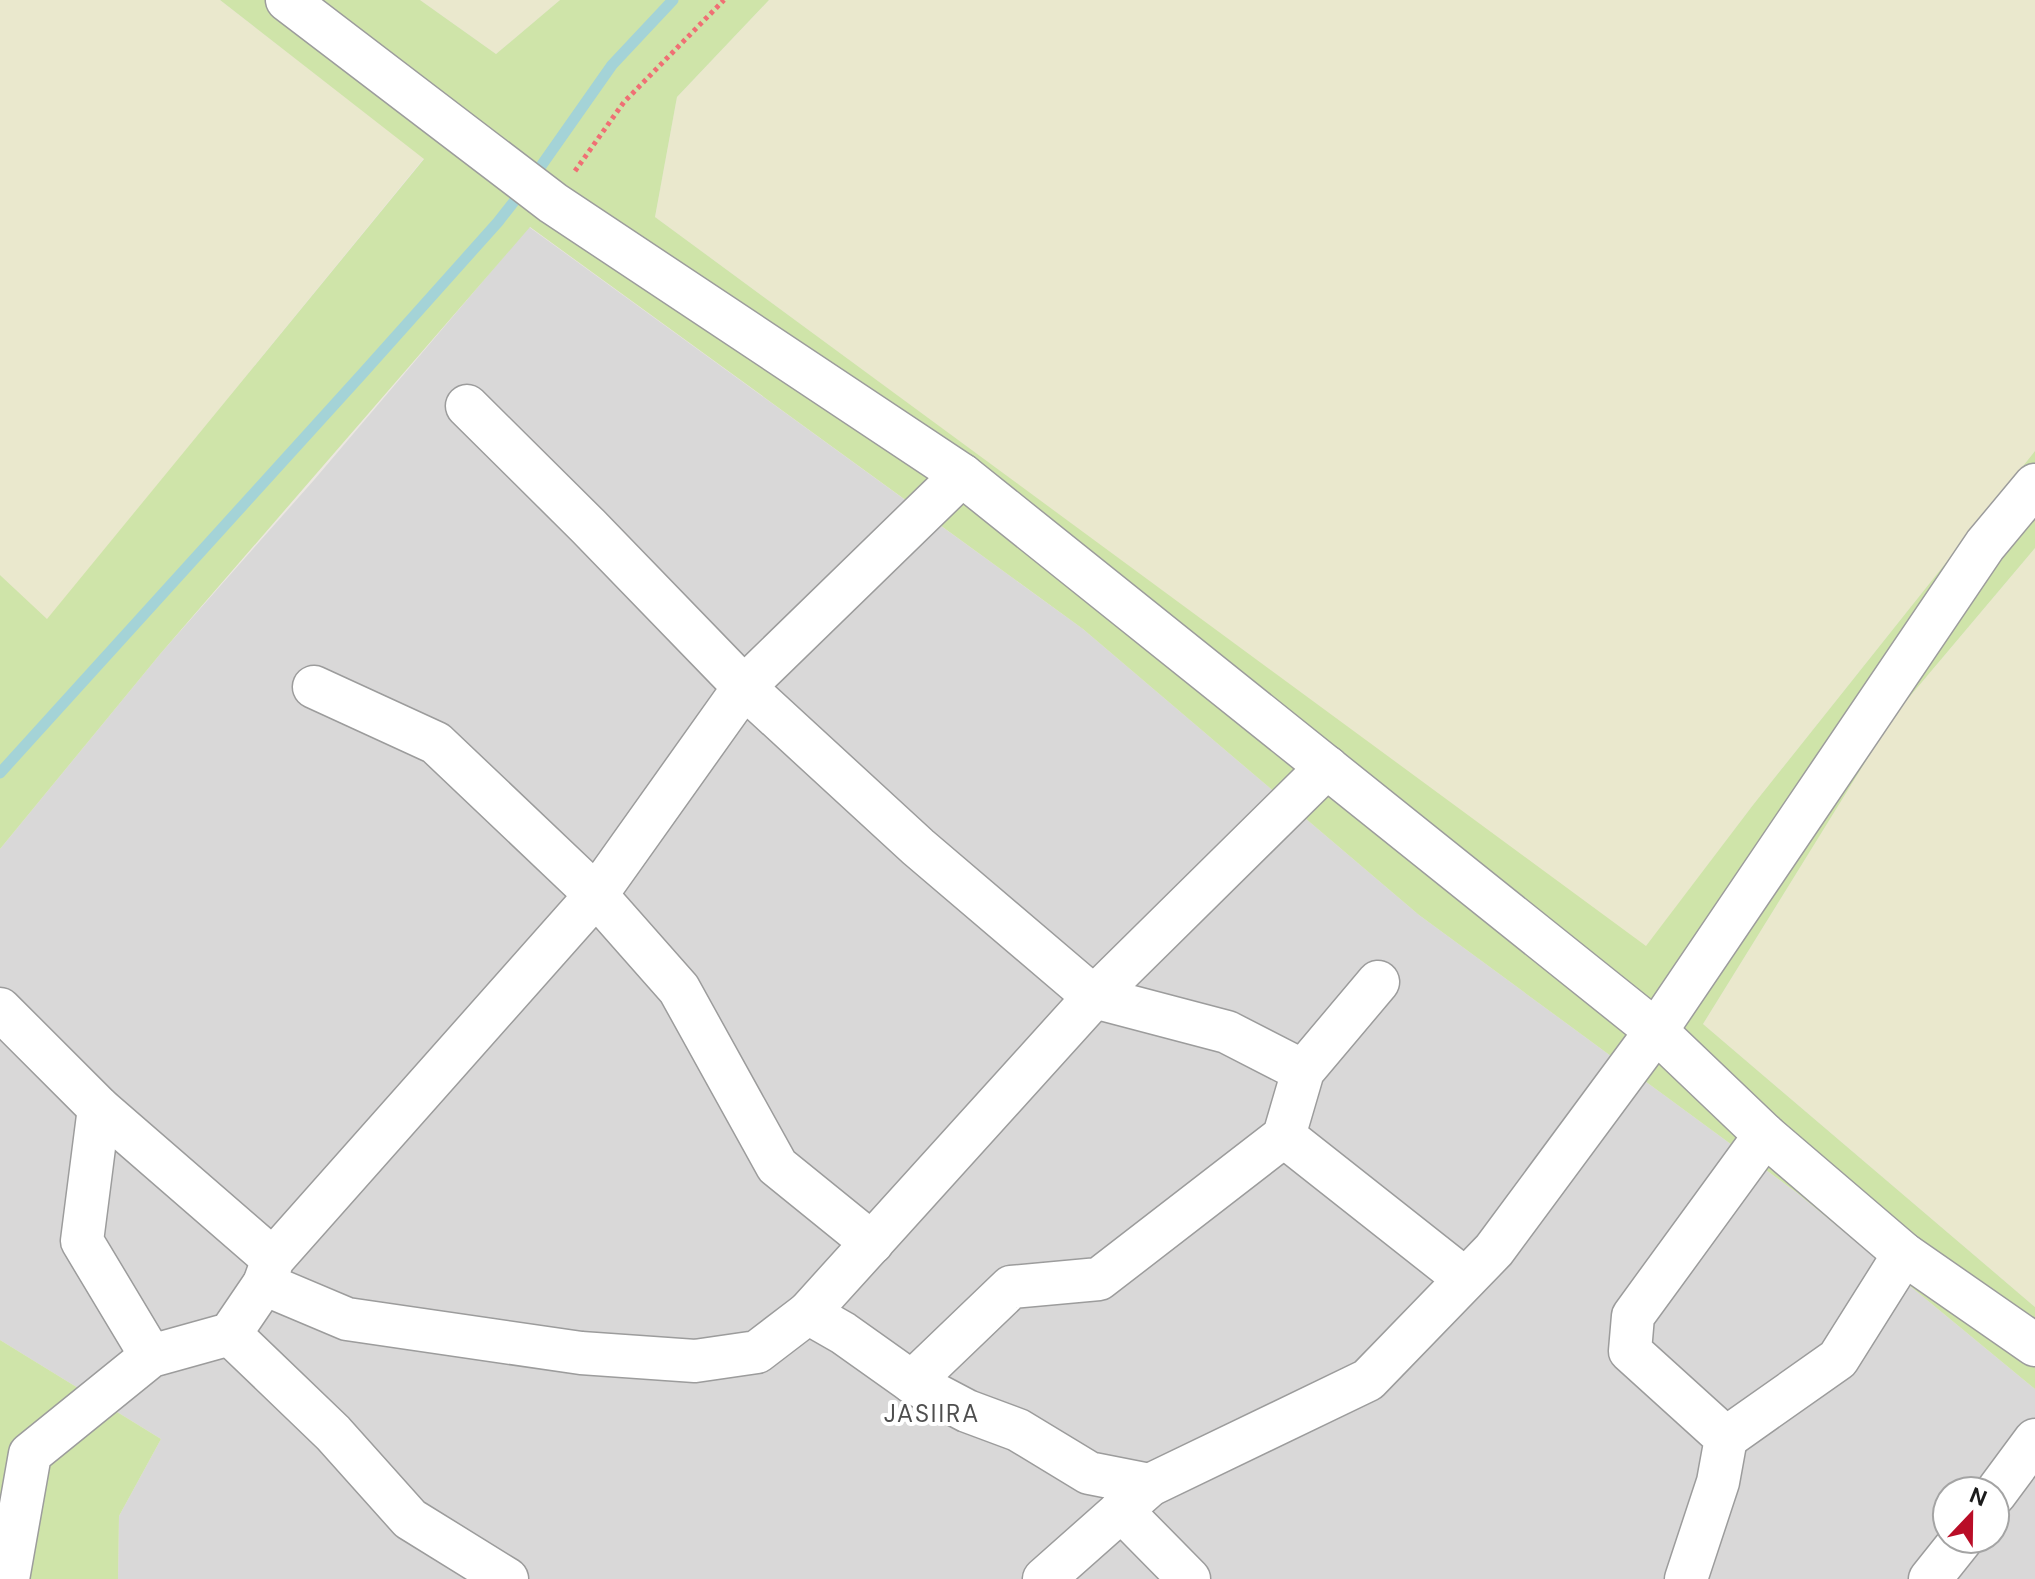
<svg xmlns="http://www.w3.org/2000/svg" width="2035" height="1579" font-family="'DM Sans',sans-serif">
	<rect width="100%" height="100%" fill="#ece7e1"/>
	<path fill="#d9d8d8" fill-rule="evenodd" d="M529,227l554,402 336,286 377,277 239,197v190h-1917l1,-63 42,-77 -161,-99v-491l161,-196 153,-173zM1947,1491h48v48h-48z"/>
	<g fill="#eae8cd">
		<polygon points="0,0 220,0 424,158 47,620 0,575"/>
		<polygon points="420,0 560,0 496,54"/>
		<polygon points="769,0 2035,0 2035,451 1753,805 1646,947 655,217 677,97"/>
		<polygon points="2035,548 2035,1307 1703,1024 1895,714"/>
	</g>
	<g fill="#cfe4a9">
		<polygon points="220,0 420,0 496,54 560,0 769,0 677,97 655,217 1646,946 1753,805 2035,451 2035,548 1895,714 1703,1024 2035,1307 2035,1389 1796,1192 1419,915 1083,629 530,227 161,653 0,849 0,575 47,619 424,159"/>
		<polygon points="0,1340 161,1439 119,1516 118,1579 0,1579"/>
	</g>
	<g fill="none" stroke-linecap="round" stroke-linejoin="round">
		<g stroke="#a4d3d7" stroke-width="11">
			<polyline points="534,176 612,65 673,0"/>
			<polyline points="0,773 363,373 498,222 523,190"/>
		</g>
		<defs>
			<g id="minor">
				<polyline points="287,0 553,203 962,475 1656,1031 1765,1135 1904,1254 2035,1345"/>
				<polyline points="467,406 588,526 744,687 918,847 1094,997 1227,1032 1303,1071"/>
				<polyline points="314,687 436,743 596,895 679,989 777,1166 872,1243"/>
				<polyline points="0,1009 99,1108 273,1259"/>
				<polyline points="99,1108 82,1241 151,1356"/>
				<polyline points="1284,1136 1465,1279"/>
				<polyline points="264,1284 347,1319 581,1353 695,1361 757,1352 808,1313 843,1333 912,1382 967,1411 1018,1430 1089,1473 1150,1485"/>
				<polyline points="808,1313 1094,997 1327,767"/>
				<polyline points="230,1334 333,1433 410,1519 507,1579"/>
				<polyline points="912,1382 1011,1287 1099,1279 1284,1136 1303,1071 1378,982"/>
				<polyline points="1726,1438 1838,1359 1904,1254"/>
				<polyline points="1995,1494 2035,1440"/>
				<polyline points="1121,1510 1189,1579"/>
				<polyline points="8,1579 30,1454 151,1356 230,1334 264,1284 273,1259 596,895 744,687 962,475"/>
				<polyline points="1044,1579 1150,1485 1368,1380 1494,1250 1656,1031 1985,545 2035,485"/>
				<polyline points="1686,1579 1718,1482 1726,1438 1630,1351 1633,1316 1765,1135"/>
				<polyline points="1930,1579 1962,1539"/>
			</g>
		</defs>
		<use href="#minor" stroke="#9c9c9c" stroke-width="45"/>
		<polyline stroke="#f06f74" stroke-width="5" stroke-dasharray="4 4" stroke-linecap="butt" points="575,171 624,102 724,0"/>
		<use href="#minor" stroke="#fff" stroke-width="42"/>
	</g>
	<g text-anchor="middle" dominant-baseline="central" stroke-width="8" stroke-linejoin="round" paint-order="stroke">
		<g font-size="24" letter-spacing="2" fill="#4e4e4e" stroke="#fff">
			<text x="932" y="1413">JASIIRA</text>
		</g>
	</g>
	<g transform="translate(1971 1515) rotate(22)"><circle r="38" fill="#ffffff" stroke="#a4a4a4" stroke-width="2"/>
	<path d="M0-6L14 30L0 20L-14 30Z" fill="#b90d27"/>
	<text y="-12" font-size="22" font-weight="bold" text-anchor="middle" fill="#1b1b1b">N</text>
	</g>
</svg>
